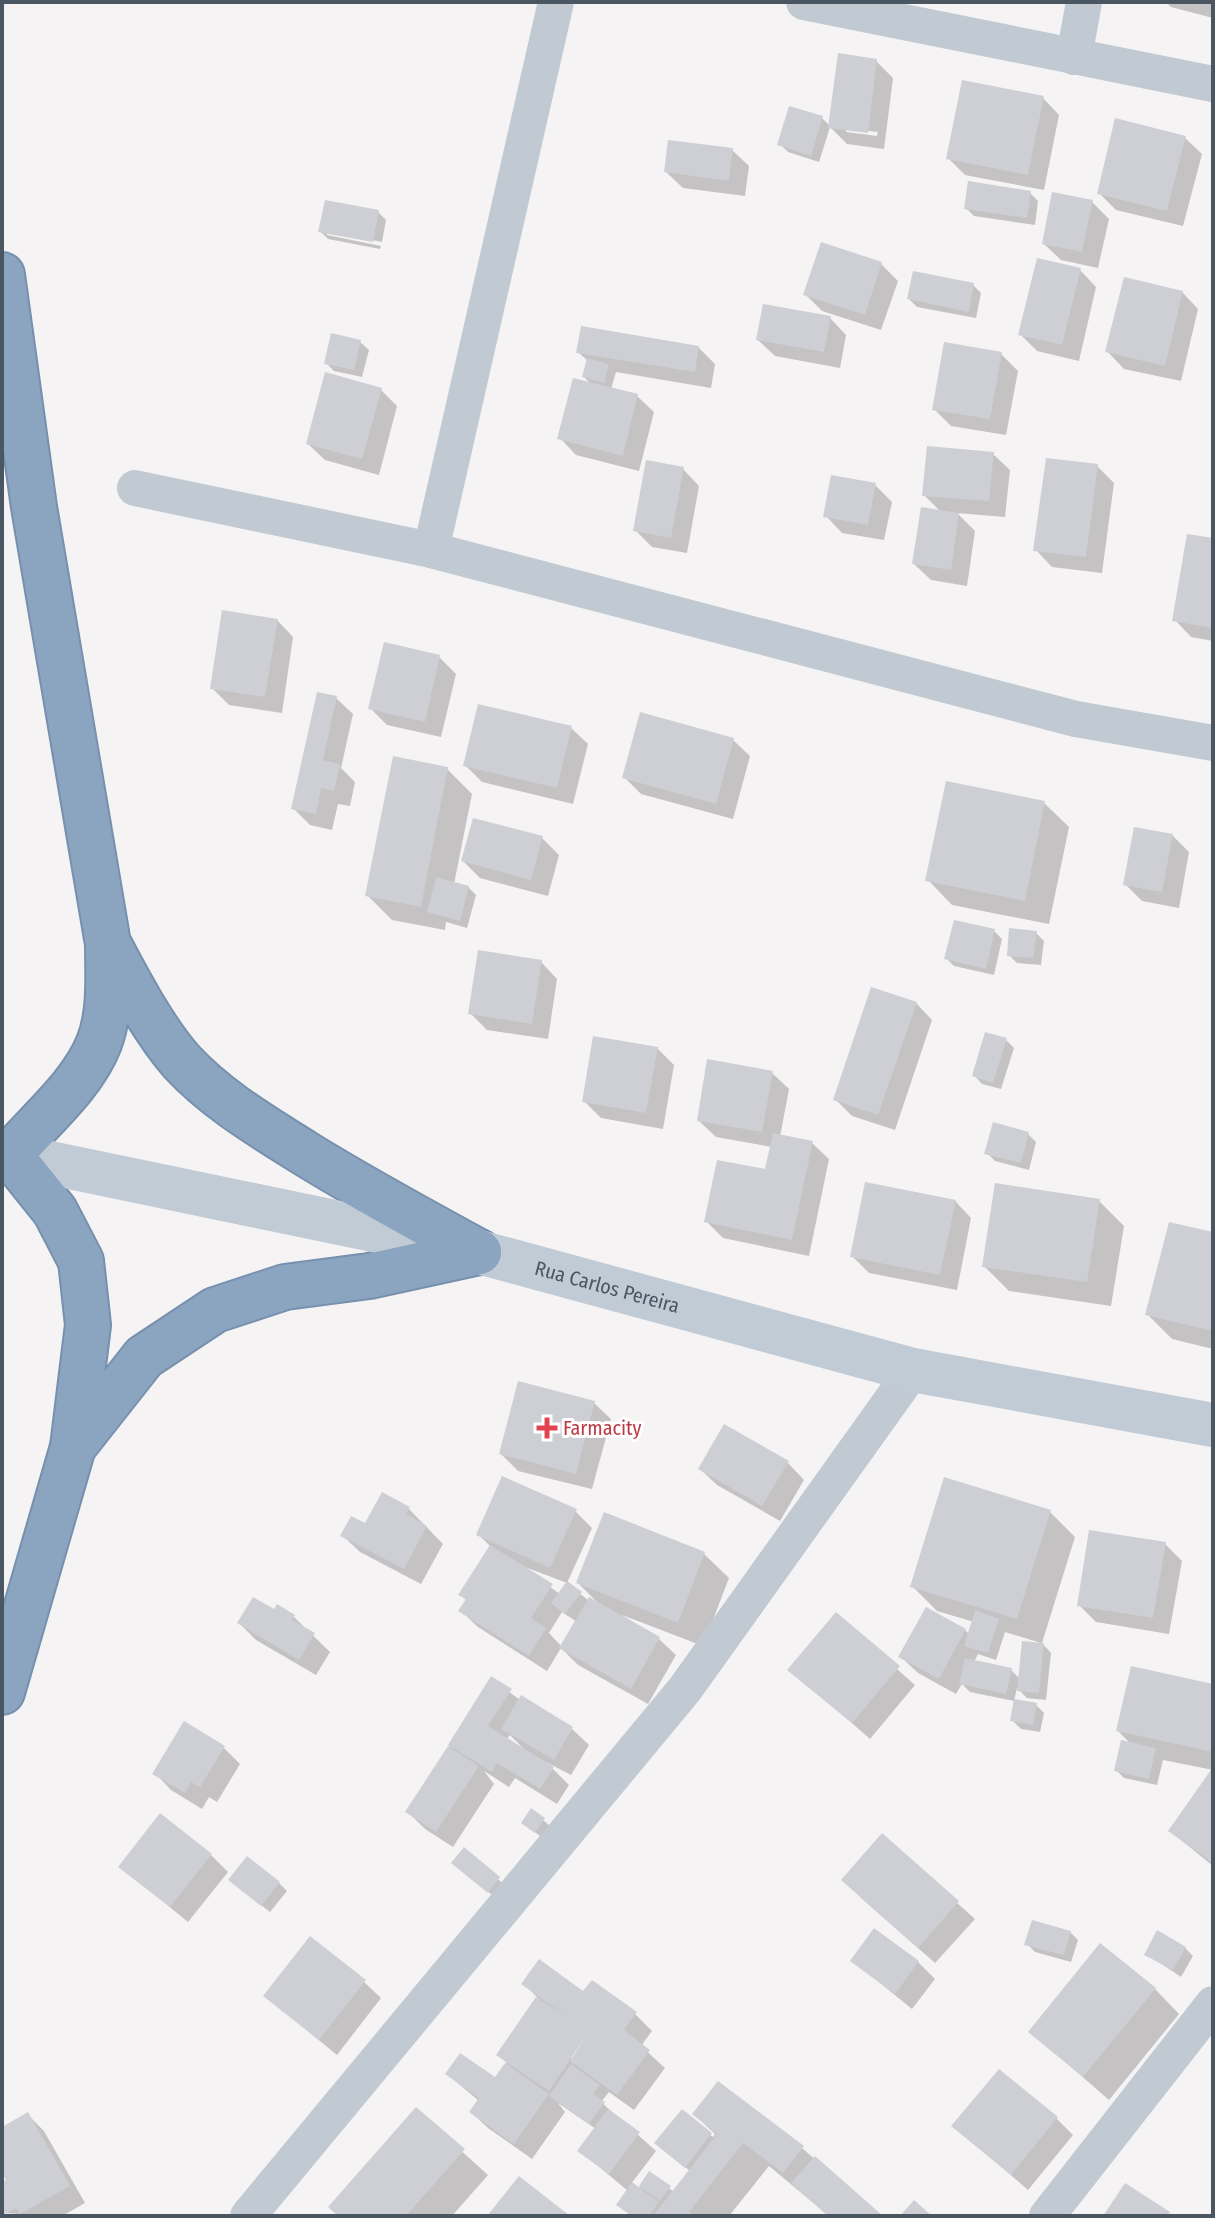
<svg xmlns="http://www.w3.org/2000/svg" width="1215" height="2218" font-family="'Fira Sans Condensed',sans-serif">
	<rect width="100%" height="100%" fill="#f5f3f3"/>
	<g fill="#0003" fill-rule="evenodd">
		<polygon points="1166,2 1213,2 1213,18 1171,7"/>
		<path d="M876,61l17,17 -9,71 -37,-5 -17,-17 -11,35 -31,-10 -8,-8 42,-26 8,8zM846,128l32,4 -1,4 -31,-4z"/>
		<polygon points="1043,98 1059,115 1044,190 965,175 948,158"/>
		<polygon points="1185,138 1202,154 1183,226 1116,210 1099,193"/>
		<polygon points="732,150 749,166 745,196 683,188 666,172"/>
		<polygon points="1030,193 1038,201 1035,225 974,216 966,208"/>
		<polygon points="1092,202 1109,219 1098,268 1061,260 1044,244"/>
		<polygon points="378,212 386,220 382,242 327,231 327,235 381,246 380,249 328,239 320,231"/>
		<polygon points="881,264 898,281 881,330 822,311 805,294"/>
		<polygon points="1080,270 1096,287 1079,361 1037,351 1020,334"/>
		<polygon points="973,285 981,293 976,318 917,307 909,299"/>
		<polygon points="1182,292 1198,309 1181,381 1124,369 1108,352"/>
		<polygon points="830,318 846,335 840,368 775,356 758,340"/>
		<polygon points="360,342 369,350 362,377 334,371 326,363"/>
		<polygon points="698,347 715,364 711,388 616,372 611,389 637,396 654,412 639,471 576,455 560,438 592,385 584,377 588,361 578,352"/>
		<polygon points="1001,354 1018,371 1006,435 951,426 934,409"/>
		<polygon points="381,390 397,406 379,475 325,460 308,444"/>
		<polygon points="993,454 1010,470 1005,517 957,513 975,531 967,586 931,580 914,564 941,512 924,495"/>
		<polygon points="1097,466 1114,483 1102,573 1052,567 1036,550"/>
		<polygon points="683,469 699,486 687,553 652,547 636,531"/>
		<polygon points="875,485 892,502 884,540 842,533 826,516"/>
		<polygon points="1213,540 1213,641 1191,637 1175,620"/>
		<polygon points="277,620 293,637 282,713 229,705 213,689"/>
		<polygon points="439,657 456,674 441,737 387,725 370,708"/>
		<polygon points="336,698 353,714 341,768 355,782 350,806 338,804 332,830 310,825 293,808"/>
		<polygon points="571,728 588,744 573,804 482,782 465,765"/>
		<polygon points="733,740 750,756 733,819 641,794 624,777"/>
		<polygon points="447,769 472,794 454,884 468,887 476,895 467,928 446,922 445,930 392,920 367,895"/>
		<polygon points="1044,803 1069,827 1049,924 952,905 928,880"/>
		<polygon points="1172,835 1189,852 1179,908 1142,901 1125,884"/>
		<polygon points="542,838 559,855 548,896 480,878 463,861"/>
		<polygon points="994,931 1002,939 994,975 954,966 946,958"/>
		<polygon points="1036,933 1044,941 1041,965 1017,963 1009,955"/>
		<polygon points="541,962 557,979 548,1039 487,1030 470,1013"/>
		<polygon points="916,1003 932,1020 895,1130 852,1116 835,1099"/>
		<polygon points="1006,1040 1014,1048 1001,1089 982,1084 974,1075"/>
		<polygon points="657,1048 674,1065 663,1129 601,1118 584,1101"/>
		<polygon points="772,1073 789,1089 780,1137 812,1143 829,1159 809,1256 723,1238 706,1221 766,1172 772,1147 716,1137 699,1121"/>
		<polygon points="1028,1134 1036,1142 1029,1170 995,1161 987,1153"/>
		<polygon points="955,1201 971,1218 957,1290 869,1273 852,1256"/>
		<polygon points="1099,1201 1124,1226 1111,1306 1009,1291 984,1266"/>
		<polygon points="1213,1235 1213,1349 1172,1339 1147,1314"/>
		<polygon points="594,1403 611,1419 592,1489 518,1471 501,1454"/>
		<polygon points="788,1463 804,1480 780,1521 717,1485 700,1469"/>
		<polygon points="409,1509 443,1544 421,1584 360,1552 343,1536"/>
		<path d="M575,1511l17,17 -25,55 -50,-19 43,30 8,-10 21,17 9,2 -20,-20 126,-29 25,24 -26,68 -81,-31 37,24 17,16 -28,49 -70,-39 -17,-17 -14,23 -69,-44 -17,-16 6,-10 -6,-6 30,-48 -12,-12zM562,1612l15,10 -15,25 -13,-14z"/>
		<path d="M1050,1512l25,25 -33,106 9,10 -5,47 -19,-2 -10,-10 -3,13 -44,-9 -8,-8 -6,10 -38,-21 -17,-16 64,-27 5,5 4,-13 -37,-11 -25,-25zM1005,1632l36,11 -21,36 -9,-9 -37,-8 4,-8 18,6z"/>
		<polygon points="1165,1544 1182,1561 1169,1634 1096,1622 1079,1605"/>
		<polygon points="278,1607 294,1617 330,1652 316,1675 256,1640 239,1623 275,1612"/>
		<polygon points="836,1615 915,1685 870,1739 790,1669"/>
		<path d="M492,1679l28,21 52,29 17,16 -18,30 -25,-13 23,23 -12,19 -42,-26 -6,9 -25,-16 10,13 -41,63 -28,-18 -17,-17zM510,1735l14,14 -18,-9z"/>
		<polygon points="1213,1686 1213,1770 1163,1760 1157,1785 1124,1778 1116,1770 1132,1745 1118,1731"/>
		<polygon points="1036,1705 1044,1713 1040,1732 1021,1729 1013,1721"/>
		<polygon points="224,1748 240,1764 217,1802 209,1797 202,1809 171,1790 155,1773"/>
		<polygon points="1213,1771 1213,1866 1170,1831"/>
		<polygon points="543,1820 551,1827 544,1839 523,1823"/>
		<polygon points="882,1836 975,1919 935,1963 860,1897"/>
		<polygon points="211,1855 228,1872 188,1922 121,1867"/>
		<polygon points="462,1870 498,1879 506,1887 497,1899"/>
		<polygon points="279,1883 287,1891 270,1912 239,1888"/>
		<polygon points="1070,1932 1078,1940 1071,1962 1035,1952 1027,1944"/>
		<polygon points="1185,1948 1193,1956 1181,1977 1147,1954"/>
		<polygon points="853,1961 918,1962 935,1979 912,2009"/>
		<polygon points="364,1982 381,1998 337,2055 265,1996"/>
		<path d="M524,1984l60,10 51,20 17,17 -11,15 24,22 -31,42 -25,-18 -8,10 55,49 -25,33 7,5 12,-15 24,18 16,-21 -25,-20 17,-39 31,25 2,-3 -21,-20 108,34 78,68h-51l-60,-50 -40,50h-97l-14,-12 10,-13 -49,-41 17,-21 -38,-26 7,9 -33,47 -44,-31 -17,-16 8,-11 -32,-27 48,6 12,-17 -8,-8 39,-57zM588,2030l5,4 -21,25 -2,-2z"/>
		<polygon points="1155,1989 1179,2014 1109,2100 1031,2032"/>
		<polygon points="416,2110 488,2175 452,2216 340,2216"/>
		<polygon points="28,2115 44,2131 85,2203 62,2216 2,2213 2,2184 8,2180 2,2169 2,2129"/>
		<polygon points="1056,2118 1073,2135 1028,2190 954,2126"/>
	</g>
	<g fill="#cdcfd5">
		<polygon points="838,53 877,59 868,133 828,128"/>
		<polygon points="962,80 1044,96 1028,175 946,159"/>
		<polygon points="789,106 823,116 811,156 777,145"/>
		<polygon points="1115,118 1186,136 1167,211 1097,194"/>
		<polygon points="668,140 733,148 729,181 664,172"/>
		<polygon points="968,181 1031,191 1027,218 964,209"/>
		<polygon points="1052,192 1093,200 1082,252 1042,244"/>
		<polygon points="325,200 379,210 373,242 318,232"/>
		<polygon points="821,242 882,262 865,315 803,295"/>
		<polygon points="1037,258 1081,268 1062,345 1018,335"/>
		<polygon points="913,271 974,283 969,312 907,299"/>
		<polygon points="1124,277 1183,291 1165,366 1105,352"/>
		<polygon points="763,304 831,316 824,352 756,340"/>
		<polygon points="581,326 699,346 695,372 576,353"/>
		<polygon points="331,333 361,340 354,370 324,364"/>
		<polygon points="944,342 1002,352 990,419 932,410"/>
		<polygon points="587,358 609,364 604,383 582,377"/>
		<polygon points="325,372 382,388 362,459 306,444"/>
		<polygon points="573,378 638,394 623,456 557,439"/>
		<polygon points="927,446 994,452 989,501 922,496"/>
		<polygon points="1046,458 1098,464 1086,557 1033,551"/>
		<polygon points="646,460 684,467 671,538 633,531"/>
		<polygon points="831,475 876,483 868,525 823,517"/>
		<polygon points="921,507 959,513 951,570 912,564"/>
		<polygon points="1187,534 1213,538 1213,628 1172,621"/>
		<polygon points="222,610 278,619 265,697 210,689"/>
		<polygon points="384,642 440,655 425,722 368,709"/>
		<polygon points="317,692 337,696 323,760 340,764 334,791 321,788 316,814 291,809"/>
		<polygon points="478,704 572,726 557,788 463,766"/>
		<polygon points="640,712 734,738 716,804 622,778"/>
		<polygon points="393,756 448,767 421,907 365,896"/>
		<polygon points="946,781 1045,801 1025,901 925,881"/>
		<polygon points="473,818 543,836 531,880 461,861"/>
		<polygon points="1134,827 1173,834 1162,892 1123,885"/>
		<polygon points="436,877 469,886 460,921 427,912"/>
		<polygon points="954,920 995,929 986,969 944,959"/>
		<polygon points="1009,928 1037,931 1033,958 1007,956"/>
		<polygon points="478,950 542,960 532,1024 468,1014"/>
		<polygon points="871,987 917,1002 878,1115 833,1100"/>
		<polygon points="985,1032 1007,1038 993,1083 972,1076"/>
		<polygon points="593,1036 658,1047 646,1113 582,1102"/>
		<polygon points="707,1059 773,1071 762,1132 697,1121"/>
		<polygon points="993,1122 1029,1132 1021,1163 984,1154"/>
		<polygon points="773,1133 813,1141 792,1240 704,1222 717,1160 765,1169"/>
		<polygon points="865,1182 956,1200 940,1275 850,1257"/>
		<polygon points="995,1183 1100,1199 1087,1282 982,1267"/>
		<polygon points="1169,1222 1213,1232 1213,1331 1145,1315"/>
		<polygon points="518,1381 595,1401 576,1474 499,1454"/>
		<polygon points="724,1424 789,1461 762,1506 698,1469"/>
		<polygon points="502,1476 577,1509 550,1568 476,1535"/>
		<polygon points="944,1477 1051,1510 1017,1619 910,1587"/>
		<polygon points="382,1492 410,1507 406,1514 427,1526 404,1569 340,1536 351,1516 365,1523"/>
		<polygon points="604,1512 705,1552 678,1623 576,1583"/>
		<polygon points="1089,1530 1166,1542 1153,1618 1077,1606"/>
		<polygon points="490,1545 553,1584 531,1618 546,1628 529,1656 458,1611 466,1599 458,1595"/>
		<polygon points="567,1581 582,1592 565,1614 551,1603"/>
		<polygon points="253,1597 274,1609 277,1604 295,1615 292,1620 315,1633 299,1660 237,1623"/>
		<polygon points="589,1597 660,1637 631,1689 559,1648"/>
		<polygon points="926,1607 966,1629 939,1679 898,1657"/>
		<polygon points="975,1610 999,1619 988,1653 964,1646"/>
		<polygon points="836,1612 900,1666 852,1723 787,1670"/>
		<polygon points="1022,1641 1044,1643 1039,1693 1017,1691"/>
		<polygon points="965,1658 1012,1668 1006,1694 959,1684"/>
		<polygon points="1131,1666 1213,1684 1213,1752 1116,1731"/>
		<polygon points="491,1676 512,1689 488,1726 554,1767 540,1789 497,1763 492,1772 448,1745"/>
		<polygon points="521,1695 573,1727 554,1760 501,1729"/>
		<polygon points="1014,1699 1037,1703 1033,1725 1010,1721"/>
		<polygon points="184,1721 225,1746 200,1787 191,1782 185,1793 152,1774"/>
		<polygon points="1121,1740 1156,1748 1149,1779 1114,1771"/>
		<polygon points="448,1746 479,1766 436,1832 405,1812"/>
		<polygon points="1213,1767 1213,1863 1168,1831"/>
		<polygon points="531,1808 545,1818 535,1833 521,1823"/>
		<polygon points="160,1813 212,1854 170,1907 118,1867"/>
		<polygon points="882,1833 959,1901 918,1948 841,1880"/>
		<polygon points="464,1847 500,1877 488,1893 451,1863"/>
		<polygon points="247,1856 280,1882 261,1906 228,1880"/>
		<polygon points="1032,1920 1071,1931 1064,1955 1024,1945"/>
		<polygon points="874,1928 919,1961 895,1994 850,1961"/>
		<polygon points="1157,1930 1186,1947 1173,1970 1144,1955"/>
		<polygon points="310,1936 366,1980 319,2040 263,1996"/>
		<polygon points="1100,1943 1156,1988 1083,2077 1028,2032"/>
		<polygon points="539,1959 583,1991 592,1980 637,2012 624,2030 650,2050 617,2095 570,2061 588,2033 549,2091 496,2055 536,1997 566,2016 521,1984"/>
		<polygon points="460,2053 495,2077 505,2063 549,2094 514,2144 469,2112 479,2098 445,2074"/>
		<polygon points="571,2064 600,2085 593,2094 605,2102 589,2124 549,2096"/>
		<polygon points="999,2069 1058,2117 1011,2175 951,2126"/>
		<polygon points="718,2081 804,2146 783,2173 743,2143 689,2212 695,2216 653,2216 717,2134 692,2114"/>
		<polygon points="416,2107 465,2149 406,2216 338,2216 328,2207"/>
		<polygon points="608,2109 640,2132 609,2174 577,2151"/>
		<polygon points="682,2109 712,2133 685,2168 654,2143"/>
		<polygon points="28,2112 70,2186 20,2214 16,2208 2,2216 2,2182 6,2180 2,2173 2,2127"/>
		<polygon points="815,2156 883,2216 828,2216 791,2183"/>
		<polygon points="649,2171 671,2186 660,2201 639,2186"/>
		<polygon points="519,2176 570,2216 487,2216"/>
		<polygon points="632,2182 659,2202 649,2216 632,2216 616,2205"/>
		<polygon points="1125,2183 1170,2212 1167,2216 1103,2216"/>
		<polygon points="914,2200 932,2216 900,2216"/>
	</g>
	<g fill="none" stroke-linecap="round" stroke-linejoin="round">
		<defs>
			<g id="highway">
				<path d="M2,275l32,232 74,437c0,32 3,68 -9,99 -17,43 -59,77 -89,112l45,56 26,50 7,64 -15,122 -71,245"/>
				<path d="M110,947c21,39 42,80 71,114 35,38 79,64 122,91 58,36 117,68 176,100"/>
				<polyline points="73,1447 144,1357 215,1310 285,1287 369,1276 479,1252"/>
			</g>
		</defs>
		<use href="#highway" stroke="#7690ad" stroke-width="48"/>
		<g stroke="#c1cad2" stroke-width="36">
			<polyline points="804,2 1213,84"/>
			<polyline points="1074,57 1084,2"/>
			<polyline points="135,488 431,550 1076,719 1213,743"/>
			<polyline points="431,550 556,2"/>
			<polyline points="248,2216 685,1689 913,1370"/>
			<polyline points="1047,2216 1213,2004"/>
		</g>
		<path stroke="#c1cbd6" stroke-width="44" id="s1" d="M2,1153l477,99 434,118 300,55"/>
		<use href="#highway" stroke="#8ba5c1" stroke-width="44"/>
	</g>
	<path fill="#e0444e" stroke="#fff" stroke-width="3" d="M543 1416h8v8h8v8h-8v8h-8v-8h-8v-8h8z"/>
	<g text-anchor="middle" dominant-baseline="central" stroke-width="6" stroke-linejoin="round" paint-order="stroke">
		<g font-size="20" fill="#4a5661" stroke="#fff">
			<text stroke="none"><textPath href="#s1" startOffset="620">Rua Carlos Pereira</textPath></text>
		</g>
		<g font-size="20" fill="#be3a42" stroke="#fff" text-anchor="start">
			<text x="563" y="1428">Farmacity</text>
		</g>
	</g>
	<rect width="1215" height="2218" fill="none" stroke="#4a5661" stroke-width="8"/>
</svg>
